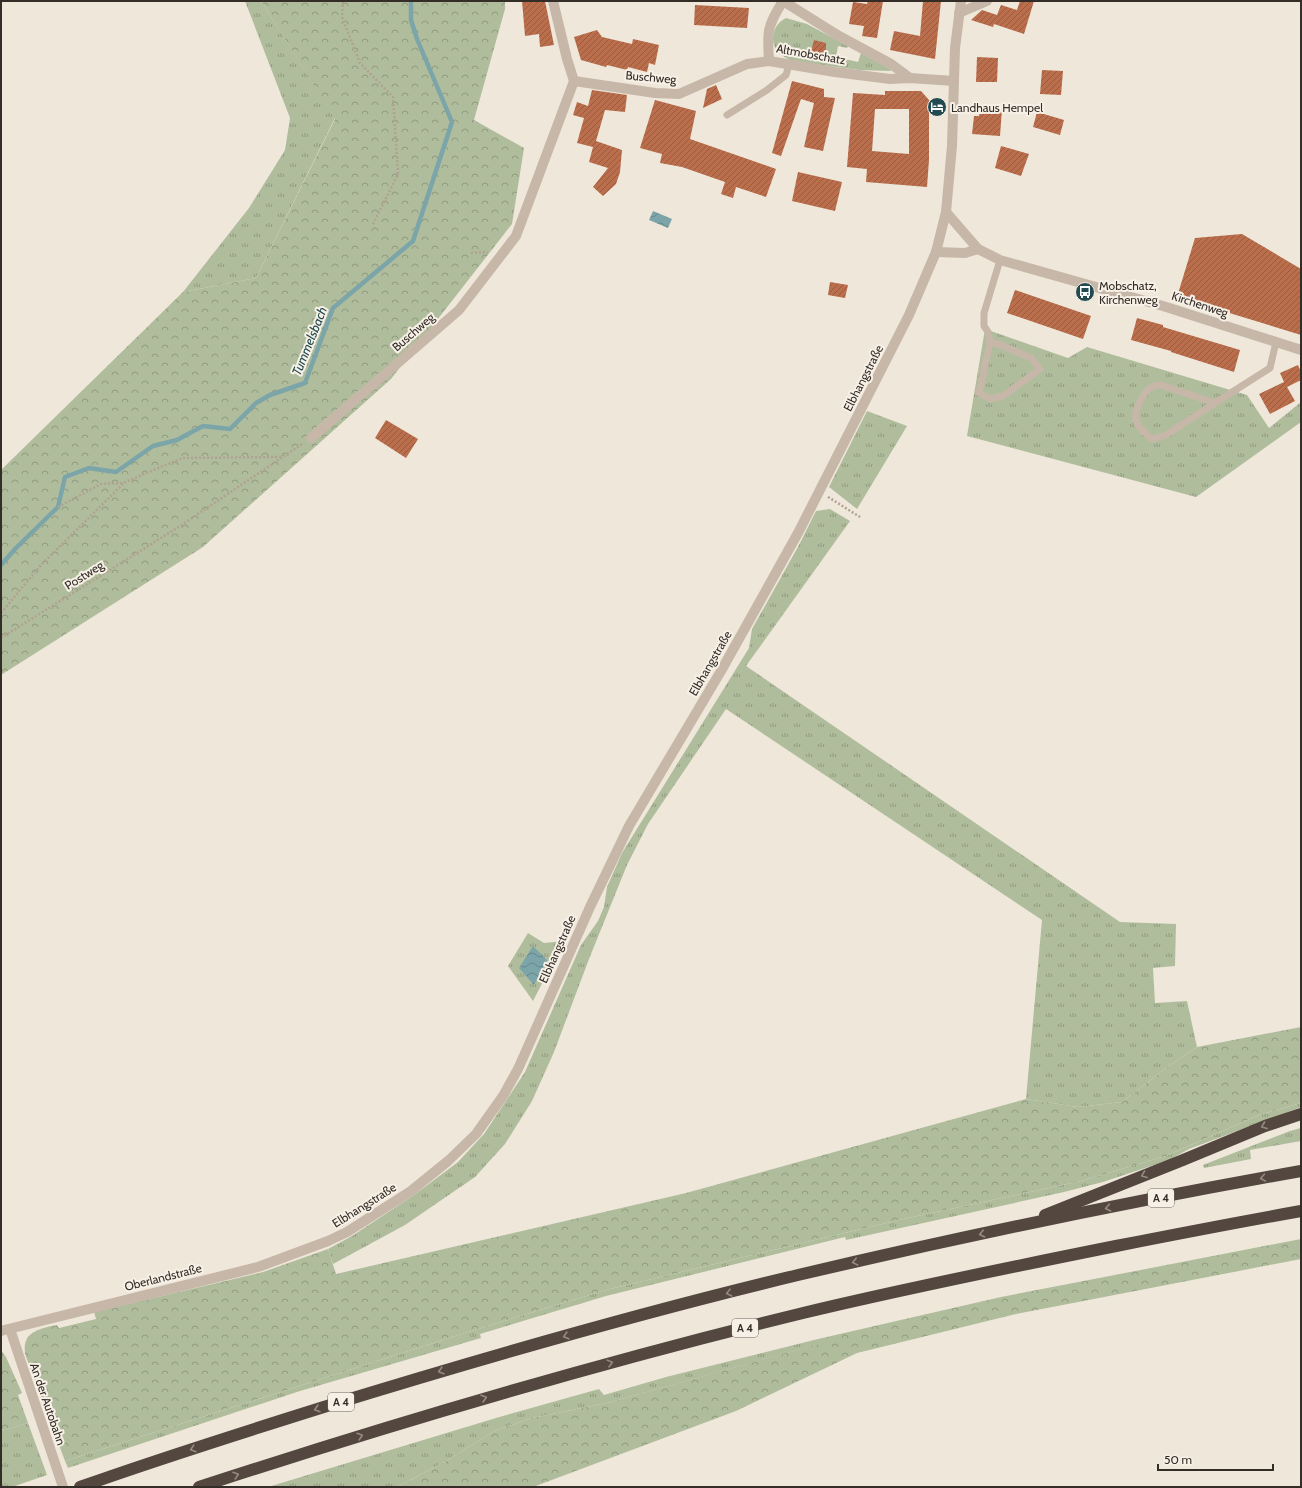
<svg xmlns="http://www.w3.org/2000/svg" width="1302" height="1488" font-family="Cabin,sans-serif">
	<defs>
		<pattern id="grass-tufts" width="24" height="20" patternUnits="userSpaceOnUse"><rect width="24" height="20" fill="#b0bd9c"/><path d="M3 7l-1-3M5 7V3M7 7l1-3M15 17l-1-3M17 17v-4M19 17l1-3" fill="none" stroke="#909a7f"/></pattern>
		<pattern id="forest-crowns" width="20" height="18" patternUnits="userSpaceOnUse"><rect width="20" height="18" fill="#b0bd9c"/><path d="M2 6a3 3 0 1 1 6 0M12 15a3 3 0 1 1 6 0" fill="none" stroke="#909a7f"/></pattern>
		<pattern id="water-waves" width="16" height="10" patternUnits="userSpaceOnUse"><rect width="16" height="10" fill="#7ca5a9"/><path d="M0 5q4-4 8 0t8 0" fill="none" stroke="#66878a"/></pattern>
		<pattern id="building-hatch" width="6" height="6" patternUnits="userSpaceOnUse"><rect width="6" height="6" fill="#bb6e4c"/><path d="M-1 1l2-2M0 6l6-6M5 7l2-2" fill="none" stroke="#995b3f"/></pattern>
	</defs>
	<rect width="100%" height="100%" fill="#efe7da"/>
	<g fill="url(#grass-tufts)">
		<polygon points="245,1 261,1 335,118 256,278 183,292 249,208 285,150 290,118"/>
		<path d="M786,18l21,6 41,22 -1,2 -9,-2 -2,11 22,5 3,-9 29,16 1,2 -32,-1 -67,-9c-5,-3 -10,-5 -14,-9 -9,-11 -5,-28 8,-34z"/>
		<polygon points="985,329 1068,358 1087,347 1247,395 1269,428 1301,402 1301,422 1196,497 967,436"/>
		<polygon points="867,411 907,426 857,509 829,487"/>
		<polygon points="830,509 850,521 746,666 1120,922 1176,924 1175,966 1153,968 1155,1003 1187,1001 1197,1047 1166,1068 1122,1102 1078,1107 1026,1099 1042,920 726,709 648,824 627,865 589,959 554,1052 532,1101 505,1144 475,1177 405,1225 333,1264 328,1249 352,1236 414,1195 458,1162 484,1134 525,1072 581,945 598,921 604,907 607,887 622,853 749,648 752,629 799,545 816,511"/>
		<polygon points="528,933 544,943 564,941 533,1001 508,966"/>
		<polygon points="1301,1103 1301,1107 1189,1149 1169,1160 1103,1182 1064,1192 846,1240 845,1237 606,1296 480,1334 481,1338 300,1391 68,1468 65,1461 468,1332 606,1290 903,1219 1081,1181 1166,1156 1259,1115"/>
		<polygon points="1301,1128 1301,1141 1250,1150 1251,1159 1204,1168 1203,1165 1290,1131"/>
		<polygon points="818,1339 820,1344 607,1403 532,1418 494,1431 450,1459 397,1487 268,1487 496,1418 599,1389 604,1395 666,1377"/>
		<polygon points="28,1423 47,1475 12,1487 1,1487 1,1431"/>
	</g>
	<g fill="url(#forest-crowns)">
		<polygon points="261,1 505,1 505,9 474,120 524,148 512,224 391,379 203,547 1,675 1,470 183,292 256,278 335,119"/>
		<path d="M1301,1027v76l-42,12 -93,41 -85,25 -178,38 -297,71 -138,42 -403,129 -40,-107c0,-4 -1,-9 1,-13 4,-11 20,-14 31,-16l2,3 37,-9 -2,-7 169,-40 65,-23 8,25 350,-81 340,-94 52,8 44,-5 44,-34 31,-21z"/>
		<polygon points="1301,1239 1301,1259 1016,1314 857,1353 736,1411 533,1487 397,1487 450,1459 494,1431 532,1418 607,1403 819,1344 818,1339 1001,1297"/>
		<polygon points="1,1350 6,1357 22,1393 18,1395 28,1423 1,1431"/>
	</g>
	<g fill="url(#water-waves)">
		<polygon points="653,211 672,219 668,228 649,220"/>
		<polygon points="533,946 547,960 534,985 519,968"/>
	</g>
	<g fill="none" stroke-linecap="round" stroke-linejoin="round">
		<polyline stroke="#7ca5a9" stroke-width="4.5" points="1,565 16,548 58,507 65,477 89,468 116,472 153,446 177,440 203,426 230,429 256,403 270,395 305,383 333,308 413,241 452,122 417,39 411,20 411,1"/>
	</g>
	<g fill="url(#building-hatch)" fill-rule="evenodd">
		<polygon points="522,1 545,1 554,45 540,47 539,34 525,36"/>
		<polygon points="868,1 883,1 877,38 862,36 864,26 849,24 853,2 867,4"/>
		<polygon points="923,1 941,1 935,59 890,50 894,31 920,36"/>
		<polygon points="1020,1 1034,1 1024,34 994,24 993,27 971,20 982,10 997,15 1001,5 1017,10"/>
		<polygon points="695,5 749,8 747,28 694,25"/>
		<polygon points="597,30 602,37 632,44 633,39 659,45 655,65 649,63 647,72 628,67 627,70 607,65 606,67 581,60 574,37"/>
		<polygon points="814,40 826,43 826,55 811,52"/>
		<polygon points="977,57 998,58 997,82 976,82"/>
		<polygon points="1042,70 1063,71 1061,95 1040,94"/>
		<polygon points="792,81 824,89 824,97 835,98 823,151 804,147 814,103 801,99 781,156 772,153"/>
		<polygon points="716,85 722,99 703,108 707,89"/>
		<polygon points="592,90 627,95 625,112 605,110 596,141 622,150 620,172 616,184 603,196 593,187 608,168 589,162 593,147 577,143 584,118 573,115 577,102 588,106"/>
		<path d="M885,91h36l8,9v60l-2,27 -61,-5 1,-13 -20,-2 6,-74 32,2zM875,109h34v45l-37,-3z"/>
		<polygon points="655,100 696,111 690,139 776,169 766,197 736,187 733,198 721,194 725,182 682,167 660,163 662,154 640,148"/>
		<polygon points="980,108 1002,109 1000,136 972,134 974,116 979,116"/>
		<polygon points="1037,112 1064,120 1060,135 1033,127"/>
		<polygon points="1001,146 1029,154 1021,176 995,168"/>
		<polygon points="798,172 842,182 835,211 792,201"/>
		<polygon points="1242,234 1301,269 1301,335 1177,297 1195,238"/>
		<polygon points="830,282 848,285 845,298 828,295"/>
		<polygon points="1015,290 1091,316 1083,339 1007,313"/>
		<polygon points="1137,318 1163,325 1163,327 1240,350 1234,372 1171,352 1171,351 1131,340"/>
		<polygon points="1298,365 1301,372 1301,380 1287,387 1295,401 1270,414 1259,394 1284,382 1280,373"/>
		<polygon points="386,420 418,439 406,458 375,438"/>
	</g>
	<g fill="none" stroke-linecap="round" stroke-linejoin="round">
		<g stroke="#b1a192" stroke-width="2.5" stroke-dasharray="2 2" stroke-linecap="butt">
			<polyline points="343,1 342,17 360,63 393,97 398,174 372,226"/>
			<polyline points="471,253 486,252 488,253"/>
			<polyline points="828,497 860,517"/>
			<polyline points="58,507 101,484 123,483 182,458 282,457"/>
			<polyline points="1,613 41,565 123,484"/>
			<polyline points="1,638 177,528 302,444"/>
		</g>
		<g stroke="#c6b7a8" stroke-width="7">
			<polyline points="727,115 767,90 786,75 789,65"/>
			<polyline points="990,342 1001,345 1031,358 1040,369 1003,396 990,399 979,393 990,342 988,332 984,326 984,313 1000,260"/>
			<path d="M1215,403l-49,32 -14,4c-5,-4 -12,-9 -15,-16 -5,-9 6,-32 15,-36 3,-2 6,-2 9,-2l54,18 55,-35 6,-26"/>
		</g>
		<g stroke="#c6b7a8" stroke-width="10">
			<polyline points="783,1 839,36 891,64 910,78"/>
			<polyline points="959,13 987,1"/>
			<path d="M769,61c-2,-29 -2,-35 14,-60"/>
			<polyline points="574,81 655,93 679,94 747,64 769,61 835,72 890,79 910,78 954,81"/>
			<polyline points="946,212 978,249 1000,260 1163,306 1301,350"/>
			<polyline points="936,252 965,253 978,249"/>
			<polyline points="311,438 459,310 516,236 574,81 567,59 553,1"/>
		</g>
		<g stroke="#c6b7a8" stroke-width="10">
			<polyline points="10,1329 63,1487"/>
			<polyline points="1,1331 258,1267 328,1241 347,1232 411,1191 448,1161 476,1134 503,1096 518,1069 590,907 629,826 721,671 798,533 909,315 936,252 946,212 952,146 955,48 961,1"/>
		</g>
		<g stroke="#53473f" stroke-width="12">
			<polyline points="1045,1215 1183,1160 1265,1126 1301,1114"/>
			<path d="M80,1487c81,-29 164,-55 247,-81 156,-48 312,-93 471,-131 166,-39 334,-74 503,-104"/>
			<path d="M199,1487c199,-65 400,-124 604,-174 104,-25 208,-46 313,-67 61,-12 123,-24 185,-35"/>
		</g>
	</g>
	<defs><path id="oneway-chevron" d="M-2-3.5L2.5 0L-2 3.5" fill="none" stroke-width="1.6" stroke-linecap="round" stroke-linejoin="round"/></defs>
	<g stroke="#958b82">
		<use href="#oneway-chevron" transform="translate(1264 1126) rotate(159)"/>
		<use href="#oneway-chevron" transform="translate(1144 1175) rotate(159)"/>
		<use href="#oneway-chevron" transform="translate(1263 1178) rotate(170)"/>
		<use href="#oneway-chevron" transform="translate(1108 1208) rotate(169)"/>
		<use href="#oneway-chevron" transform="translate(982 1234) rotate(167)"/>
		<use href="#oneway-chevron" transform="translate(855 1262) rotate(167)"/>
		<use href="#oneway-chevron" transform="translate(729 1293) rotate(166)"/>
		<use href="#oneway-chevron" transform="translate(566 1336) rotate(164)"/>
		<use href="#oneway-chevron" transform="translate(610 1363) rotate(-15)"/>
		<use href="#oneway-chevron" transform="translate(441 1371) rotate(163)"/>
		<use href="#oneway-chevron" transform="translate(484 1398) rotate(-16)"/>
		<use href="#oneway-chevron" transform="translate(317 1409) rotate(163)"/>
		<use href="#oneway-chevron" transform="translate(360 1436) rotate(-17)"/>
		<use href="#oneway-chevron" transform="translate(193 1449) rotate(162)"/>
		<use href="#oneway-chevron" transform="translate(236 1475) rotate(-18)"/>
	</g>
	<defs>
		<symbol id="hotel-disc" viewBox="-11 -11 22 22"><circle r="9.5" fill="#214b51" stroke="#f7f0e6"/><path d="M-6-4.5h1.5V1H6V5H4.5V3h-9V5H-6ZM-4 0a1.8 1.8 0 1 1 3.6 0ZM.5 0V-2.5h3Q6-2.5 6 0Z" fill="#fff"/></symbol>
		<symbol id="bus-disc" viewBox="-11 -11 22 22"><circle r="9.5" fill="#214b51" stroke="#f7f0e6"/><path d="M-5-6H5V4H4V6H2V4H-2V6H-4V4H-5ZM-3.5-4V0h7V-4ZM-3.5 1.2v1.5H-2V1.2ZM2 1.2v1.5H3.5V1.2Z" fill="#fff"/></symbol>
	</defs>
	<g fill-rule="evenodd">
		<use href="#hotel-disc" x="926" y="96" width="22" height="22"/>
		<use href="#bus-disc" x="1074" y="281" width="22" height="22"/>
	</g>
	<g text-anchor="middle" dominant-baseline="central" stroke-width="4" stroke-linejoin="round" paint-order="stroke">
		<g fill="#f7f0e6" stroke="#6e6760" stroke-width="1">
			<rect x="1148" y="1189" width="26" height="18" rx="3"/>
			<rect x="732" y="1319" width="26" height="18" rx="3"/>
			<rect x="328" y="1393" width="26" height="18" rx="3"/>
		</g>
		<g font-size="11" font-weight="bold" fill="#332c27">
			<text x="1161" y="1198">A 4</text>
			<text x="745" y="1328">A 4</text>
			<text x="341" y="1402">A 4</text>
		</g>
		<g font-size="12" fill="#332c27" stroke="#f7f0e6">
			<text transform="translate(811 54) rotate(10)">Altmobschatz</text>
			<text transform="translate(651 77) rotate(5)">Buschweg</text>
			<text transform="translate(1200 304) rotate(18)">Kirchenweg</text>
			<text transform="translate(413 332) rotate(-41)">Buschweg</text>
			<text transform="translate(863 378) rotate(-63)">Elbhangstraße</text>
			<text transform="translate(84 575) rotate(-32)">Postweg</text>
			<text transform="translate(710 663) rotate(-60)">Elbhangstraße</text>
			<text transform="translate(557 949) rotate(-66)">Elbhangstraße</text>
			<text transform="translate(364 1205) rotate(-32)">Elbhangstraße</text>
			<text transform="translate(163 1277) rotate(-14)">Oberlandstraße</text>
			<text transform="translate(48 1404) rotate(71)">An der Autobahn</text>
		</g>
		<g font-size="12" fill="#332c27" stroke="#f7f0e6" text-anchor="start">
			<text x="951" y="107">Landhaus Hempel</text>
			<text x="1099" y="285">Mobschatz,<tspan x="1099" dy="14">Kirchenweg</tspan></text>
		</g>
		<g font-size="13" font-style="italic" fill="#214b51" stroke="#f7f0e6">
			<text transform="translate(309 341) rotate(-68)">Tummelsbach</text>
		</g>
	</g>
	<rect width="1302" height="1488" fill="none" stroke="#332c27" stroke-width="4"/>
	<path d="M1158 1464v6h115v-6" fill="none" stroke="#332c27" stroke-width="2"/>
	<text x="1164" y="1464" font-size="12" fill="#332c27" stroke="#f7f0e6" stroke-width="3" paint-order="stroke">50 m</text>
</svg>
